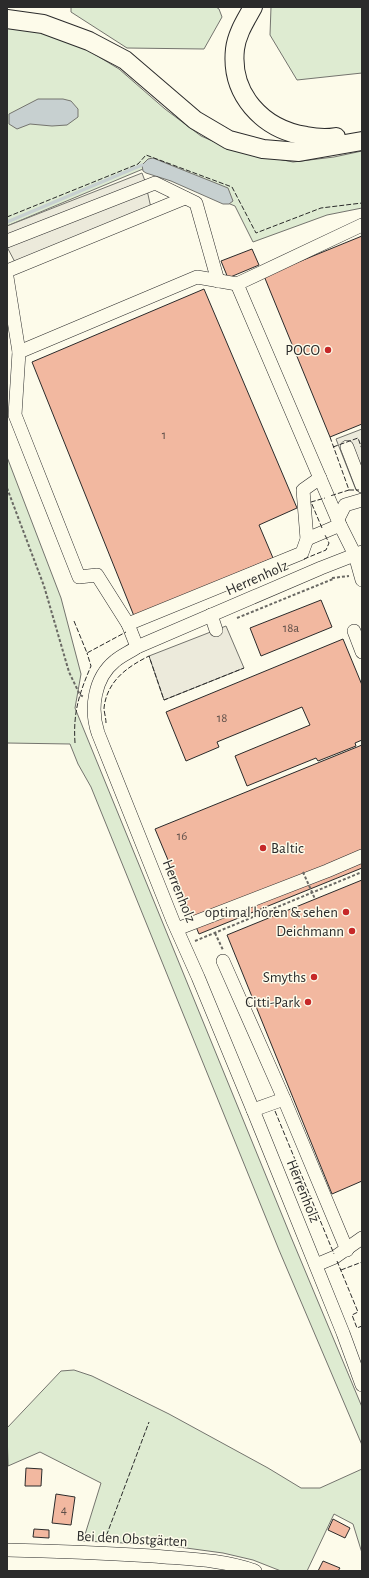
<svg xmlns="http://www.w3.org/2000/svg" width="369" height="1578" font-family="'Alegreya Sans',sans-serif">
	<rect width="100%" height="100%" fill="#fdfbea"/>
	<g fill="#deebd1" stroke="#74746e">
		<polygon points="71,7 216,7 219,9 222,17 204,49 127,48 71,12"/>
		<polygon points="271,7 362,7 362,73 297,80 270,35"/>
		<polygon points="7,24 42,31 81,46 119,69 165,109 201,136 233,150 293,162 334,157 362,151 362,208 327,215 253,242 235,206 143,169 7,226"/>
		<polygon points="7,457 61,598 81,674 75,708 291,1237 362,1407 362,1445 279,1250 91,787 78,764 70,744 7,743"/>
		<polygon points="74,1370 92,1376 169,1414 268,1468 301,1488 320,1488 362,1469 362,1553 353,1524 334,1514 307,1571 281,1571 253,1560 223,1553 164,1545 83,1541 101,1483 40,1452 8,1466 7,1428 61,1371"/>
	</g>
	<g fill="#eceadb" stroke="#74746e">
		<polygon points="142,173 145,181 151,208 16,264 7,247 7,226"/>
		<polygon points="362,429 362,490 356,490 336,439"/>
		<polygon points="226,626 244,668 164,700 149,656"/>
	</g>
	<g fill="#c7d0d0" stroke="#74746e">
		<polygon points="38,99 63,99 71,101 78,109 78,117 67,125 52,126 30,124 17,129 9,124 9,114"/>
		<polygon points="153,158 228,188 233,201 229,204 223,204 171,181 146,173 143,171 142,165 148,159"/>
	</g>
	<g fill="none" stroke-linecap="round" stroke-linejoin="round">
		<polyline stroke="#c7d0d0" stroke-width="3.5" points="7,222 142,165"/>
	</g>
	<g fill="#f2b8a0" stroke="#2b2b2b">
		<polygon points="362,236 362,424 330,437 264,276"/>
		<polygon points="252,249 259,265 228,278 221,261"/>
		<polygon points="204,289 297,508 259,525 273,558 134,616 32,362"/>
		<polygon points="321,600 332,627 261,656 250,628"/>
		<polygon points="343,639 362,685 362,740 355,743 356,746 318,761 316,758 247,786 235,756 310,725 302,707 217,742 219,747 186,761 166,712"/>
		<polygon points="362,745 362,868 199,934 155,829"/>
		<polygon points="362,880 362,1181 332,1194 227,935"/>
		<polygon points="26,1468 42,1469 41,1486 25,1486"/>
		<polygon points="56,1494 75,1497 71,1525 52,1523"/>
		<polygon points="333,1519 350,1528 345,1538 328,1530"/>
		<polygon points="34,1529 49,1530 49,1538 33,1537"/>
		<polygon points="323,1561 340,1568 338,1571 318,1571"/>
	</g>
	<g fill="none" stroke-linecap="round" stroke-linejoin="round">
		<defs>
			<g id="minor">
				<polyline points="362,225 237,284 340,525 355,555 362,580"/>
				<polyline points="7,241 155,183 196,203 218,281"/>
				<polyline points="7,271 185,198"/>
				<polyline points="7,277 19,352"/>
				<polyline points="347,447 362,486"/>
				<polyline points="338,519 345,505 362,500"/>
				<polyline points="307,539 340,525"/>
				<path d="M362,552l-41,16 -184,79c-7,5 -15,8 -22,14 -21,17 -25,48 -17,72l75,188 25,56 55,133 90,223 19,52"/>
				<polyline points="211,615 216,630"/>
				<polyline points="128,624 97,575 79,577 15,415 19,352 197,277 237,284"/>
				<polyline points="354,631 362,652"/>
				<polyline points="137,647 128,624 302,553 307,539 303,490 320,478"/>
				<polyline points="177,929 327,871 362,856"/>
				<polyline points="223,961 284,1099 347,1250"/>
				<polyline points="253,1110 284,1099"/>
				<polyline points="316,1265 335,1257 362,1238"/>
				<path d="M7,1550c49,1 97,3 146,6 33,3 69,3 102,15"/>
			</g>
			<g id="highway">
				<path d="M253,7c-7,13 -16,26 -18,42 -5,45 27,80 71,87 10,2 19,3 30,1"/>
				<polyline points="7,19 43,24 89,41 125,60 195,120 229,140 263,149 299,152 362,141"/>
			</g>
		</defs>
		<use href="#minor" stroke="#2b2b2b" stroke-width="14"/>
		<use href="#highway" stroke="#2b2b2b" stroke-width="20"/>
		<g stroke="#6a6964" stroke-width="2" stroke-dasharray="3 2" stroke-linecap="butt">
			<polyline points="7,488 44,586 69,672 80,695 84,697"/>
			<polyline points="332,578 349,576"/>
			<polyline points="237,618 333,579"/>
			<polyline points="215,933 223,950"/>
			<polyline points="195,941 362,872"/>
		</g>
		<use href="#minor" stroke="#fdfbea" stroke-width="13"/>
		<use href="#highway" stroke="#fdfbea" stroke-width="18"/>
		<polyline stroke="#6a6964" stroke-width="2" stroke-dasharray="3 2" stroke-linecap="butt" points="303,872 315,899"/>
		<g stroke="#2b2b2b" stroke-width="1" stroke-dasharray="5 2" stroke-linecap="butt">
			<polyline points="7,217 138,164 146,155 232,187 256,233 321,208 362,203"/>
			<polyline points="330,437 349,490 330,496"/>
			<polyline points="333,447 358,438 362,449"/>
			<polyline points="349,490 359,490"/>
			<polyline points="322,528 311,502 325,498"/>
			<polyline points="304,559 326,550 329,543 325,535"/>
			<polyline points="74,621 87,653 126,632"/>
			<path d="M106,723c0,-5 -2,-11 -2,-15 3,-27 23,-41 45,-52l15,44 80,-32"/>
			<path d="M75,743c-2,-31 4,-49 16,-77l-4,-13"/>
			<polyline points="275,1111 334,1254"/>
			<polyline points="337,1261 358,1312 352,1315 357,1328 362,1326"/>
			<polyline points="341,1270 362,1262"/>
			<polyline points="104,1542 149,1422"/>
		</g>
	</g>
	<g fill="#c62828" stroke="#fdfbea" stroke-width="1.5">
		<circle cx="328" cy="350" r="4"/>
		<circle cx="263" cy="848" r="4"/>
		<circle cx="346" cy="912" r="4"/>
		<circle cx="352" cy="931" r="4"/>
		<circle cx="314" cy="977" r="4"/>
		<circle cx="308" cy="1002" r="4"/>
	</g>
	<g text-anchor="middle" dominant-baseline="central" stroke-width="3" stroke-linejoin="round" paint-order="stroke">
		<g font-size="13" fill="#5d4e48">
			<text x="164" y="435">1</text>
			<text x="291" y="628">18a</text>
			<text x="222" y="718">18</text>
			<text x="182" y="836">16</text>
			<text x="64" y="1510">4</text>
		</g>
		<g font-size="15" fill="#2b2b2b" stroke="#fdfbea" text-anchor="end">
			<text x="320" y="350">POCO</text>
			<text x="271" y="848" text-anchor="start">Baltic</text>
			<text x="338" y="912">optimal hören &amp; sehen</text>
			<text x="344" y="931">Deichmann</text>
			<text x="306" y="977">Smyths</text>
			<text x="300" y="1002">Citti-Park</text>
		</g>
		<g font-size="15" fill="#2b2b2b" stroke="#fdfbea">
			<text transform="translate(257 578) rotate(-24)">Herrenholz</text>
			<text transform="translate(179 891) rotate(68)">Herrenholz</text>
			<text transform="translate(303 1191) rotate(68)">Herrenholz</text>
			<text transform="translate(132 1539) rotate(3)">Bei den Obstgärten</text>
		</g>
	</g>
	<rect width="369" height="1578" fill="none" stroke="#2b2b2b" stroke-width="16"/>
</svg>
